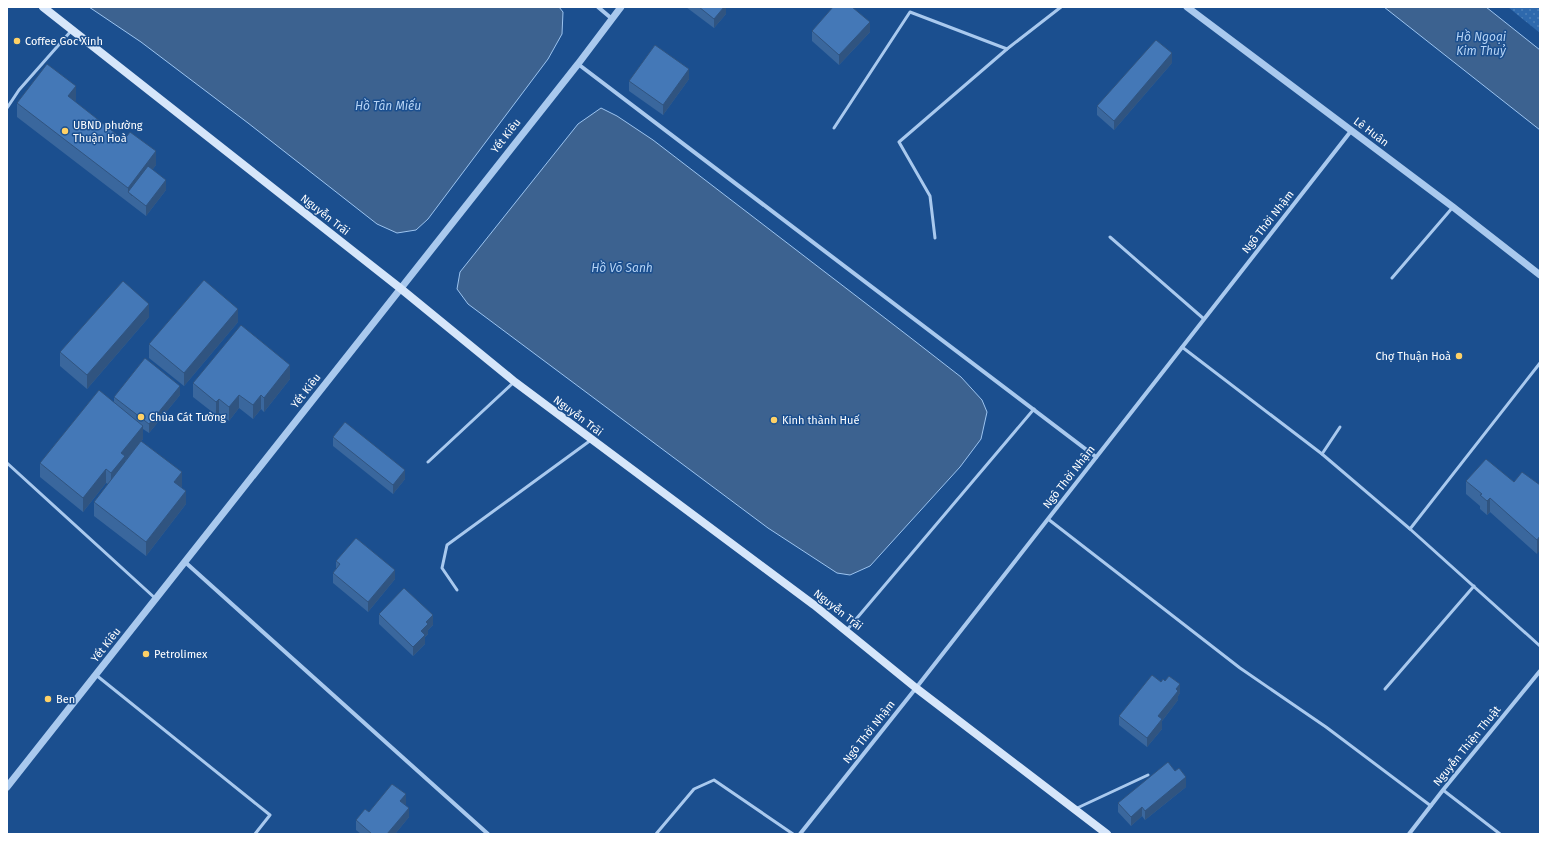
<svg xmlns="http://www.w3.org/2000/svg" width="1547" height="841" font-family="'Fira Sans',sans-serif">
	<defs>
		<pattern id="grass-dots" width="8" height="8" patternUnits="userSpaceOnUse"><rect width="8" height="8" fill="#2e69ad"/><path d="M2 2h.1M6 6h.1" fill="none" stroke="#4d80b9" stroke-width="1.8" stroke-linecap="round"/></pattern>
	</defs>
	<rect width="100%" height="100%" fill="#1b4f8f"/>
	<polygon fill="url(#grass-dots)" points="1508,7 1540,7 1540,33"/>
	<g fill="#3c6290" stroke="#9cc4f0">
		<polygon points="89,7 559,7 563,12 562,34 548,59 428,219 416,230 397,233 377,224 248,123 141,42"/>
		<polygon points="1384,7 1486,7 1540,50 1540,130"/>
		<polygon points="601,108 617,116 653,140 907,335 961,377 982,400 987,412 981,439 960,467 870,566 850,575 837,573 768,528 468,304 457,289 460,272 578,124"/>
	</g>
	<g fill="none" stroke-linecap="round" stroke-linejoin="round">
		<g stroke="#a9c9ee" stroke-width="3">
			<polyline points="7,108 19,90 71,31"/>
			<polyline points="834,128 910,12 1007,49"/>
			<polyline points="1110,237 1204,319"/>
			<polyline points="935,238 930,196 899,142 1007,49 1061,7"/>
			<polyline points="1392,278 1453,207"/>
			<polyline points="1182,347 1322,454 1410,529 1540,646"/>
			<polyline points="1322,454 1340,427"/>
			<polyline points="428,462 513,383"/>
			<polyline points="7,463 156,599"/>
			<polyline points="1048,519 1240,668 1326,727 1431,806"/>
			<polyline points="1410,529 1540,363"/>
			<polyline points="457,590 442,568 447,545 591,440"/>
			<polyline points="846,631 1034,409"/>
			<polyline points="96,675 270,815 255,834"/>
			<polyline points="1385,689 1474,586"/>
			<polyline points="1443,790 1500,834"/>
			<polyline points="1075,809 1148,775"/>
			<polyline points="656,834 694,789 714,780 793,834"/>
		</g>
		<g stroke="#a9c9ee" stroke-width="4">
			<polyline points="598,7 611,18"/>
			<polyline points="578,64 1096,457"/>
			<polyline points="185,562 488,834"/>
			<polyline points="800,834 916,688 1351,131"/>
			<polyline points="1409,834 1443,790 1540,671"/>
		</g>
		<g stroke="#a9c9ee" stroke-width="7">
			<polyline points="1187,7 1453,207 1540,275"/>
			<polyline points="7,787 578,64 621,7"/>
		</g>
		<polyline stroke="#d6e6fa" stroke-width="8" points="43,7 400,288 515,382 814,605 916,688 1107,834"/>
	</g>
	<g fill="#3a679d">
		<polygon points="686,7 726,7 726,14 714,28"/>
		<polygon points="812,31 870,32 839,65 812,41"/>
		<polygon points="1172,63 1114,130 1097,115 1097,106"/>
		<polygon points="689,79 663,115 629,91 629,81"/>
		<polygon points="76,100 74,101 156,165 152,170 166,190 146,216 17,117 17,103"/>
		<polygon points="149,317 87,389 60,366 60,352"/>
		<polygon points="238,322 184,386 149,358 149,344"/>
		<polygon points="290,379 264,412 261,409 253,419 239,408 229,421 219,413 216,415 193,397 193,383"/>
		<polygon points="180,395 149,433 143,429 143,439 141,441 182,486 181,487 186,504 146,556 94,516 94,502 108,484 106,483 83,512 40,477 40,463 114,403 114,397"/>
		<polygon points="333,437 405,479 393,494 333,446"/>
		<polygon points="1466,481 1514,482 1540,485 1537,554 1490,512 1487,515 1480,509 1480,506 1466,494"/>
		<polygon points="336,561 395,579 368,612 333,583 333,573 336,569"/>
		<polygon points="379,614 433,625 428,630 428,634 425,637 425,644 413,656 379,624"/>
		<polygon points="1180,693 1178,696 1178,700 1162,721 1162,729 1147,747 1119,725 1119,716"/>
		<polygon points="1186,787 1145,820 1142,816 1131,826 1118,812 1118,803"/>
		<polygon points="406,804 405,805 409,817 395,834 361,834 356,830 356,820 369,812"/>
	</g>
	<g fill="#305480">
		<polygon points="724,7 726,7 726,14 714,28 714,19"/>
		<polygon points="870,22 870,32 839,65 839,55"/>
		<polygon points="1172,53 1172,63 1114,130 1114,121"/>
		<polygon points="689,69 689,79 663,115 663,105"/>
		<polygon points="76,86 76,100 68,110 68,96"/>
		<polygon points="156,151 156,165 132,196 128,192 128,188"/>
		<polygon points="166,180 166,190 146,216 146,206"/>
		<polygon points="149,304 149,317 87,389 87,375"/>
		<polygon points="238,309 238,322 184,386 184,373"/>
		<polygon points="290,365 290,379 264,412 264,398"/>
		<polygon points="180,386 180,395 149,433 149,424"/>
		<polygon points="239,395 239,408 229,421 229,407"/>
		<polygon points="261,395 261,409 253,419 253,405"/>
		<polygon points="219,399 219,413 216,415 216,402"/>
		<polygon points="143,426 143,439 125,461 125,470 111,487 111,473 121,453"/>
		<polygon points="106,469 106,483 83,512 83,498"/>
		<polygon points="405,470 405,479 393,494 393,485"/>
		<polygon points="182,472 182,486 174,496 174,482"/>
		<polygon points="186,491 186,504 146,556 146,542"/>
		<polygon points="1490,498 1490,512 1487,515 1487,501"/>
		<polygon points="1540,536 1540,550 1537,554 1537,540"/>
		<polygon points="395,570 395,579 368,612 368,602"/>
		<polygon points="433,615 433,625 428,630 428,634 425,637 425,644 413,656 413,647 426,622"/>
		<polygon points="1180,684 1180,693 1178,696 1178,700 1162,721 1162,729 1147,747 1147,738 1158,716"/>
		<polygon points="1186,777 1186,787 1145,820 1145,811"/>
		<polygon points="406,794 406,804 400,811 400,801"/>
		<polygon points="1142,807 1142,816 1131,826 1131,817"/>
		<polygon points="409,808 409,817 395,834 387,834"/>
	</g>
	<g fill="#4478b7" stroke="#305480">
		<polygon points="699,7 724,7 714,19"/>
		<polygon points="833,7 852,7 870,22 839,55 812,31"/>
		<polygon points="1156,40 1172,53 1114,121 1097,106"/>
		<polygon points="655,45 689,69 663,105 629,81"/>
		<polygon points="47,64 76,86 68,96 124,140 130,132 156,151 128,188 17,103"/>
		<polygon points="148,166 166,180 146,206 128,192"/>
		<polygon points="204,280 238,309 184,373 149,344"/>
		<polygon points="123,281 149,304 87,375 60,352"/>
		<polygon points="241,325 290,365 264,398 261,395 253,405 239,395 229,407 219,399 216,402 193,383"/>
		<polygon points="145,358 180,386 149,424 114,397"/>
		<polygon points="99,390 143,426 121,453 125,456 111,473 106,469 83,498 40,463"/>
		<polygon points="345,422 405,470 393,485 333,437"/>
		<polygon points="141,441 182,472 174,482 186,491 146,542 94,502"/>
		<polygon points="1486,459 1514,482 1522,472 1540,485 1540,536 1537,540 1490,498 1487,501 1480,495 1482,494 1466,481"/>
		<polygon points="356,538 395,570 368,602 333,573 340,564 336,561"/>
		<polygon points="404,588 433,615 426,622 428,624 421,631 425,635 413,647 379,614"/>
		<polygon points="1152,675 1161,682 1163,679 1165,681 1169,676 1180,684 1176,689 1178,691 1158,716 1162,719 1147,738 1119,716"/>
		<polygon points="1168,762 1175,771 1179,768 1186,777 1145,811 1142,807 1131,817 1118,803"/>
		<polygon points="392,784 406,794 400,801 409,808 387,834 372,834 356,820 365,809 369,812"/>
	</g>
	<g fill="#ffd166" stroke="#1b4f8f" stroke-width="1.5">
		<circle cx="17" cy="41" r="4"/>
		<circle cx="65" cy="131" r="4"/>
		<circle cx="1459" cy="356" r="4"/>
		<circle cx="141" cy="417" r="4"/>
		<circle cx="774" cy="420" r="4"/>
		<circle cx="146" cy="654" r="4"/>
		<circle cx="48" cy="699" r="4"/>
	</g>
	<g text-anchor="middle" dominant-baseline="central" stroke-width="3" stroke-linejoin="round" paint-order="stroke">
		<g font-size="11" fill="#fff" stroke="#1b4f8f" text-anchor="start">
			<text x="25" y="41">Coffee Goc Xinh</text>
			<text x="73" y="125">UBND phường<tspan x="73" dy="13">Thuận Hoà</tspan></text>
			<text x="1451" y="356" text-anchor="end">Chợ Thuận Hoà</text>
			<text x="149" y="417">Chùa Cát Tường</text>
			<text x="782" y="420">Kinh thành Huế</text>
			<text x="154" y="654">Petrolimex</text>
			<text x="56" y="699">Ben</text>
		</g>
		<g font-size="11" fill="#fff" stroke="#1b4f8f">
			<text transform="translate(1371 132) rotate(37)">Lê Huân</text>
			<text transform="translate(506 136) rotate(-52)">Yết Kiêu</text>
			<text transform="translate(325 215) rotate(38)">Nguyễn Trãi</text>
			<text transform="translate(1268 222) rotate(-52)">Ngô Thời Nhậm</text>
			<text transform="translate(306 391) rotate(-52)">Yết Kiêu</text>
			<text transform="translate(578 416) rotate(37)">Nguyễn Trãi</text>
			<text transform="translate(1069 477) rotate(-52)">Ngô Thời Nhậm</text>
			<text transform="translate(838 610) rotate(38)">Nguyễn Trãi</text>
			<text transform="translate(106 645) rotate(-52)">Yết Kiêu</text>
			<text transform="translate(869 732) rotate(-52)">Ngô Thời Nhậm</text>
			<text transform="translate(1467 746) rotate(-51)">Nguyễn Thiện Thuật</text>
		</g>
		<g font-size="12" font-style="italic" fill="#b5d3f5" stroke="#1b4f8f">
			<text x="1481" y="37">Hồ Ngoại<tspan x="1481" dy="14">Kim Thuỷ</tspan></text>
			<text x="388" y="106">Hồ Tân Miếu</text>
			<text x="622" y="268">Hồ Võ Sanh</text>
		</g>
	</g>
	<rect width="1547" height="841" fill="none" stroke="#ffffff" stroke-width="16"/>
</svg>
